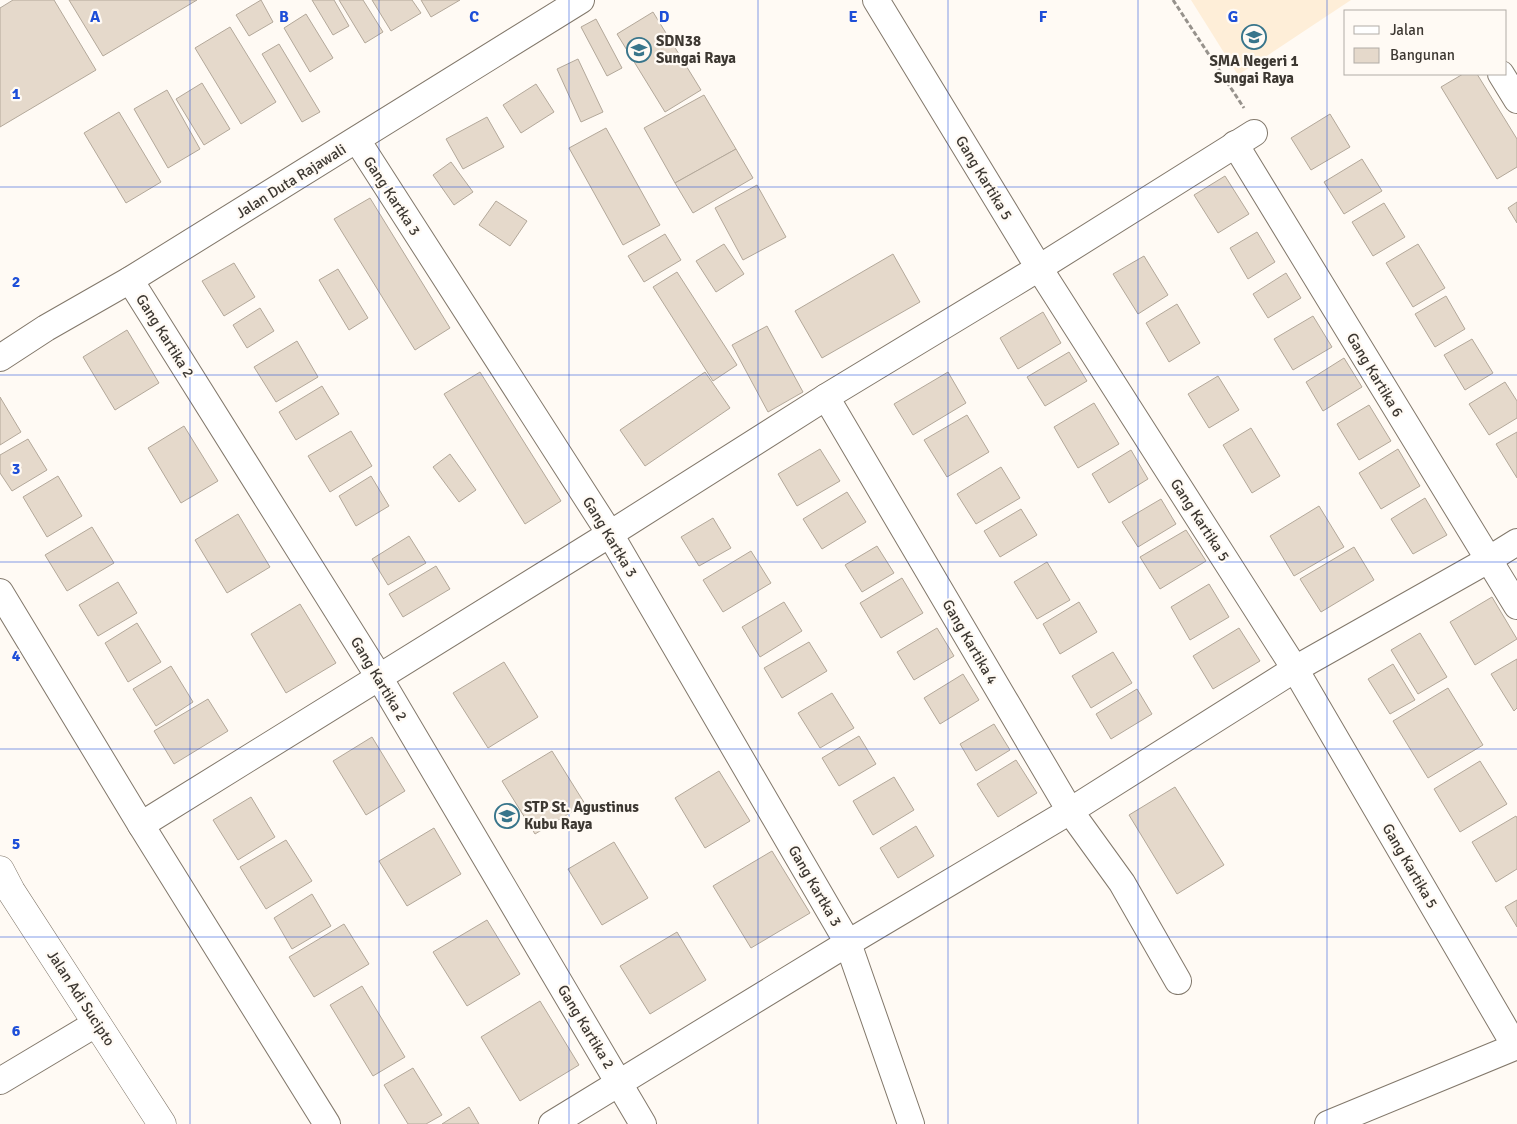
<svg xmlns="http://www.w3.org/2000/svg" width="1517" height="1124" font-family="Signika,sans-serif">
	<rect width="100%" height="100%" fill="#fffaf4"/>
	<polygon fill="#feeed8" points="1191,0 1351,0 1238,75"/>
	<g fill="#e5d9cb" stroke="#b3a89a">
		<polygon points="13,0 54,0 96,70 0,127 0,8"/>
		<polygon points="69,0 197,0 103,56"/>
		<polygon points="261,0 273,22 249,36 236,15"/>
		<polygon points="312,0 334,0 349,26 333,35"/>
		<polygon points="339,0 363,0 383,32 365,43"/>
		<polygon points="372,0 412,0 421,13 391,31"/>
		<polygon points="421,0 460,0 431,17"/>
		<polygon points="653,12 701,90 665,112 617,34"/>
		<polygon points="306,14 333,58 310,72 284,28"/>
		<polygon points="596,19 622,68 607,76 581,27"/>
		<polygon points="230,27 276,102 241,124 195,48"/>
		<polygon points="279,44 320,112 302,122 262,54"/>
		<polygon points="578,59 603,112 581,122 557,69"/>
		<polygon points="1463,74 1477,74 1517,139 1517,167 1497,179 1441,87"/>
		<polygon points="202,83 230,129 204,145 176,99"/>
		<polygon points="536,84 554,112 521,133 503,105"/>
		<polygon points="167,90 200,149 168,168 134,109"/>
		<polygon points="704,95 736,149 675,183 644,128"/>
		<polygon points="119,112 161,182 126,203 84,133"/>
		<polygon points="1330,114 1350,147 1311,170 1291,138"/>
		<polygon points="487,117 504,147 463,169 446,139"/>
		<polygon points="606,128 660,225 623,245 569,148"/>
		<polygon points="736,149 753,178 693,213 675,183"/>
		<polygon points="1362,159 1382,191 1344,214 1324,182"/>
		<polygon points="451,162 473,192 454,205 433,175"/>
		<polygon points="1225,176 1249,214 1218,233 1194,195"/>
		<polygon points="757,185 786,237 743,260 715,208"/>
		<polygon points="370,198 450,328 415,350 334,219"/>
		<polygon points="496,201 527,221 510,246 479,225"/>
		<polygon points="1517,202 1517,223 1508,208"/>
		<polygon points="1384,203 1405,237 1373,256 1352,222"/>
		<polygon points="1257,232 1275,262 1248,279 1230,248"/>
		<polygon points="665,234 681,260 644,282 628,256"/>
		<polygon points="724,244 744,274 716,292 696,261"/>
		<polygon points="1418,244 1445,288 1413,307 1386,263"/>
		<polygon points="893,254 920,302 822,358 795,311"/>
		<polygon points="1144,256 1168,295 1138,314 1113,274"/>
		<polygon points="234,263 255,297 224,316 202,281"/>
		<polygon points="338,269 368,318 349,330 319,280"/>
		<polygon points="677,272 737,365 713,381 653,287"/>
		<polygon points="1286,273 1301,298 1268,318 1253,294"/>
		<polygon points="1446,296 1465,329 1435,347 1415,314"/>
		<polygon points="1177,304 1200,343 1169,362 1146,323"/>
		<polygon points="260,308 274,331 247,348 233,325"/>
		<polygon points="1043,312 1061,343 1018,369 1000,338"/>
		<polygon points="1313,316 1332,347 1293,370 1274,339"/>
		<polygon points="767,326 803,392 768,412 732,345"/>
		<polygon points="127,330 159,383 115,410 83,357"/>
		<polygon points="1472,339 1493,373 1465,390 1444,355"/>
		<polygon points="297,341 318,377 276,402 254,367"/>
		<polygon points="1069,352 1087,381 1045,406 1027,377"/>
		<polygon points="1344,358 1362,387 1323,411 1306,382"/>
		<polygon points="480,372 561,501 525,524 444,394"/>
		<polygon points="705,372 730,408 645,466 620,430"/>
		<polygon points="948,372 966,403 913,435 894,404"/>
		<polygon points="1218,376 1239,410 1209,428 1188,394"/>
		<polygon points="1505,382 1517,401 1517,418 1489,435 1469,404"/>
		<polygon points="322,386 339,414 296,440 279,412"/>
		<polygon points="0,397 21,432 0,445"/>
		<polygon points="1094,403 1119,444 1078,468 1054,427"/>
		<polygon points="1369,405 1391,441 1359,460 1337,424"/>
		<polygon points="967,415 989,452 947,477 924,440"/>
		<polygon points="184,426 218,481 181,503 148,448"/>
		<polygon points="1251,428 1280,476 1252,493 1223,445"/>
		<polygon points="351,431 372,466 330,492 308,456"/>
		<polygon points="1517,432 1517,478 1496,444"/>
		<polygon points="28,439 47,470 12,491 0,473 0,455"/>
		<polygon points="820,449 840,481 797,506 778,474"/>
		<polygon points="1398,449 1420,486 1381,509 1359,473"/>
		<polygon points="1131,450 1148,479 1109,503 1092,474"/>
		<polygon points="450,454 476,490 459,502 433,467"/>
		<polygon points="1001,467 1020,498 976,524 957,494"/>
		<polygon points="58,476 82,516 47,537 23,497"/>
		<polygon points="371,476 389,506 356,526 339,496"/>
		<polygon points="847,492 866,522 822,549 803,519"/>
		<polygon points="1425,498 1447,535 1413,554 1391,519"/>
		<polygon points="1161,499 1176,524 1138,547 1122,522"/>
		<polygon points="1319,506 1344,547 1294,576 1270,536"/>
		<polygon points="1021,509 1037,535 1000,557 984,531"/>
		<polygon points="238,514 270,567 227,593 195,540"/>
		<polygon points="713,518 731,548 699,566 681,537"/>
		<polygon points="92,527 114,563 67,591 45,555"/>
		<polygon points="1186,530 1206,561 1160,589 1140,557"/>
		<polygon points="409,536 426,563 388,585 372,559"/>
		<polygon points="877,546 894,573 862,592 845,565"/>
		<polygon points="1354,547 1374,580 1321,612 1300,579"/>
		<polygon points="751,551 771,583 723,612 703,580"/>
		<polygon points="1047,562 1070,600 1037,619 1014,582"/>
		<polygon points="436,566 450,589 403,617 389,594"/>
		<polygon points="902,578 923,613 881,638 860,603"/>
		<polygon points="118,582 137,613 98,636 79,605"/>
		<polygon points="1209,584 1229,617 1190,640 1171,607"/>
		<polygon points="1492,597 1517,639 1475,665 1450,622"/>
		<polygon points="784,602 802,631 760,657 742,627"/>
		<polygon points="1079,602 1097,632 1060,654 1043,624"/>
		<polygon points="300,604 336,663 286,693 251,634"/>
		<polygon points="137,623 161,662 128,682 105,643"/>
		<polygon points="937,628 954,656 914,680 897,652"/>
		<polygon points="1239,628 1260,661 1213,689 1193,656"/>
		<polygon points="1420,633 1447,677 1418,694 1391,650"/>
		<polygon points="809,642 827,671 782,698 764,668"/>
		<polygon points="1113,652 1132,683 1091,708 1072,676"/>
		<polygon points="1517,659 1517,708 1514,711 1491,674"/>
		<polygon points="504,662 538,717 488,748 453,693"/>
		<polygon points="1393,664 1415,700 1390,714 1368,679"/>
		<polygon points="171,666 193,702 156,726 133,689"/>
		<polygon points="963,674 979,700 940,724 924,698"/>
		<polygon points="1448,688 1483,745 1428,778 1393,721"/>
		<polygon points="1137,689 1152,714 1111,739 1096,714"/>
		<polygon points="832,693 854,728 820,748 798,713"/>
		<polygon points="208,699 228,731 174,764 154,731"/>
		<polygon points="994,724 1010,750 976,771 960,744"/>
		<polygon points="859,736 876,764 839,786 822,758"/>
		<polygon points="372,737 405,791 366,815 333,761"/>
		<polygon points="552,751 585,804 535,834 502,781"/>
		<polygon points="1016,760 1037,793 998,817 977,784"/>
		<polygon points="1480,761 1507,804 1460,832 1434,789"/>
		<polygon points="719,771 750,821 705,848 675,798"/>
		<polygon points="894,777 914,810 873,835 853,801"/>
		<polygon points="1175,787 1224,865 1177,894 1129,815"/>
		<polygon points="251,797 275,837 238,860 213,820"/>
		<polygon points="1516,816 1517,818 1517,869 1496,882 1472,842"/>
		<polygon points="916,826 934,856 898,878 880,848"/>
		<polygon points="434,828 461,874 407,906 379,861"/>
		<polygon points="286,840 312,881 266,909 240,867"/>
		<polygon points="614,842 648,898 602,925 568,869"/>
		<polygon points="772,851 810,913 751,948 713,886"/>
		<polygon points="312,894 331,926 292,949 274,918"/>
		<polygon points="1517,900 1517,927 1505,907"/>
		<polygon points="487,920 520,974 467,1006 433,952"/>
		<polygon points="344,924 369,964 314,997 289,957"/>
		<polygon points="677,932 706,980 650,1014 620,966"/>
		<polygon points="362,986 405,1057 373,1076 330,1005"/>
		<polygon points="540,1001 579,1065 520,1101 481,1037"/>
		<polygon points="413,1068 442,1115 426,1124 408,1124 384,1085"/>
		<polygon points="469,1107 479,1124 442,1124"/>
	</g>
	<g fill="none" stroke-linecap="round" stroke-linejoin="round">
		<defs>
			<g id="street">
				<polyline points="876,0 1039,268 1295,669 1515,1046"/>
				<polyline points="1501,74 1517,100"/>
				<polyline points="357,140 610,534 848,943 911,1124"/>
				<polyline points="1235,144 1517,606"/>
				<polyline points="130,280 379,677 643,1124"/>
				<polyline points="0,358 46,328 130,280 581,0"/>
				<polyline points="826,397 1070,811 1122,883 1178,981"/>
				<polyline points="0,592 141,825 327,1124"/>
				<polyline points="141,825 610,534 826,397 1039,268 1254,133"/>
				<polyline points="0,1081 97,1023"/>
				<polyline points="552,1124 848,943 1070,811 1295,669 1488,560 1517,542"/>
				<polyline points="1328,1124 1517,1046"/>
			</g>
			<polyline id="secondary" points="0,870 11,891 162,1124"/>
		</defs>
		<use href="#street" stroke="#82786b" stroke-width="28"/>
		<use href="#secondary" stroke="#82786b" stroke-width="29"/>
		<polyline stroke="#97928c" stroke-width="3" stroke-dasharray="5 2.5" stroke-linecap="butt" points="1173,0 1244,108"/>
		<use href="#street" stroke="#fff" stroke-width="26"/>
		<use href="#secondary" stroke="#fff" stroke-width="28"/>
	</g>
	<path fill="none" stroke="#1d4ed8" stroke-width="1" stroke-opacity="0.55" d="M190,0v1124M379,0v1124M569,0v1124M758,0v1124M948,0v1124M1138,0v1124M1327,0v1124M0,187h1517M0,375h1517M0,562h1517M0,749h1517M0,937h1517"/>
	<defs>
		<symbol id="school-ring" viewBox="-11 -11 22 22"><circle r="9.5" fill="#fffaf4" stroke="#38758b" stroke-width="1.5"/><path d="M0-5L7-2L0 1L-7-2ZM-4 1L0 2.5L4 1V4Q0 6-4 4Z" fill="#38758b"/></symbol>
	</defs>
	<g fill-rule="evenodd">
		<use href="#school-ring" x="1240" y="23" width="28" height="28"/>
		<use href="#school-ring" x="625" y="36" width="28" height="28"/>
		<use href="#school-ring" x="493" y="802" width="28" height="28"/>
	</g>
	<g text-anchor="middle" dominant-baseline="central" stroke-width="4.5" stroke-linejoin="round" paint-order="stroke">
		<g font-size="15" font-weight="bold" fill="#3d3832" stroke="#fffaf4" text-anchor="start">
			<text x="656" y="41">SDN38<tspan x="656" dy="17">Sungai Raya</tspan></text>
			<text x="1254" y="61" text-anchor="middle">SMA Negeri 1<tspan x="1254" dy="17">Sungai Raya</tspan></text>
			<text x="524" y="807">STP St. Agustinus<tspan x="524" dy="17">Kubu Raya</tspan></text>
		</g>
		<g font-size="15" fill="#3d3832" stroke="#fffaf4">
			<text transform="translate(984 178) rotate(59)">Gang Kartika 5</text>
			<text transform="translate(291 181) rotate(-32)">Jalan Duta Rajawali</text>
			<text transform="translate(392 196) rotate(57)">Gang Kartka 3</text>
			<text transform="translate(165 336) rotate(58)">Gang Kartika 2</text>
			<text transform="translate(1375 375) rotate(59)">Gang Kartika 6</text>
			<text transform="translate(1200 520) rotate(57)">Gang Kartika 5</text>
			<text transform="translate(610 537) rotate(59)">Gang Kartka 3</text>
			<text transform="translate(970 642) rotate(60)">Gang Kartika 4</text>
			<text transform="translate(379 679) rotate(59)">Gang Kartika 2</text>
			<text transform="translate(1410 866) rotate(60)">Gang Kartika 5</text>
			<text transform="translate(815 886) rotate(60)">Gang Kartka 3</text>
			<text transform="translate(81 998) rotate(57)">Jalan Adi Sucipto</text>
			<text transform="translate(586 1027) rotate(59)">Gang Kartika 2</text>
		</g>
	</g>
	<g font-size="16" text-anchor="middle" font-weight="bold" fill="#1d4ed8" stroke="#fffaf4" stroke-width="4.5" stroke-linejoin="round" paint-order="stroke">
		<text x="95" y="22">A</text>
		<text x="284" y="22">B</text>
		<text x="474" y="22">C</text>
		<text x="664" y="22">D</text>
		<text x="853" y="22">E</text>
		<text x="1043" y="22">F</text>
		<text x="1233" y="22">G</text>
		<text x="16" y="99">1</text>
		<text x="16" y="287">2</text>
		<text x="16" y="474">3</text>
		<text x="16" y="661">4</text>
		<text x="16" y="849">5</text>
		<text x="16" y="1036">6</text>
	</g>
	<rect x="1344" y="10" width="162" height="65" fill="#fffaf4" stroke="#b1aca6"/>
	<rect x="1354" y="26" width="25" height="8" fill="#ffffff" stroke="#b1aca6"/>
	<text x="1390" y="35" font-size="15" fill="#3d3832">Jalan</text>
	<rect x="1354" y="48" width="25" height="15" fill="#e5d9cb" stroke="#b1aca6"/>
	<text x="1390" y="60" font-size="15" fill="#3d3832">Bangunan</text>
</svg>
